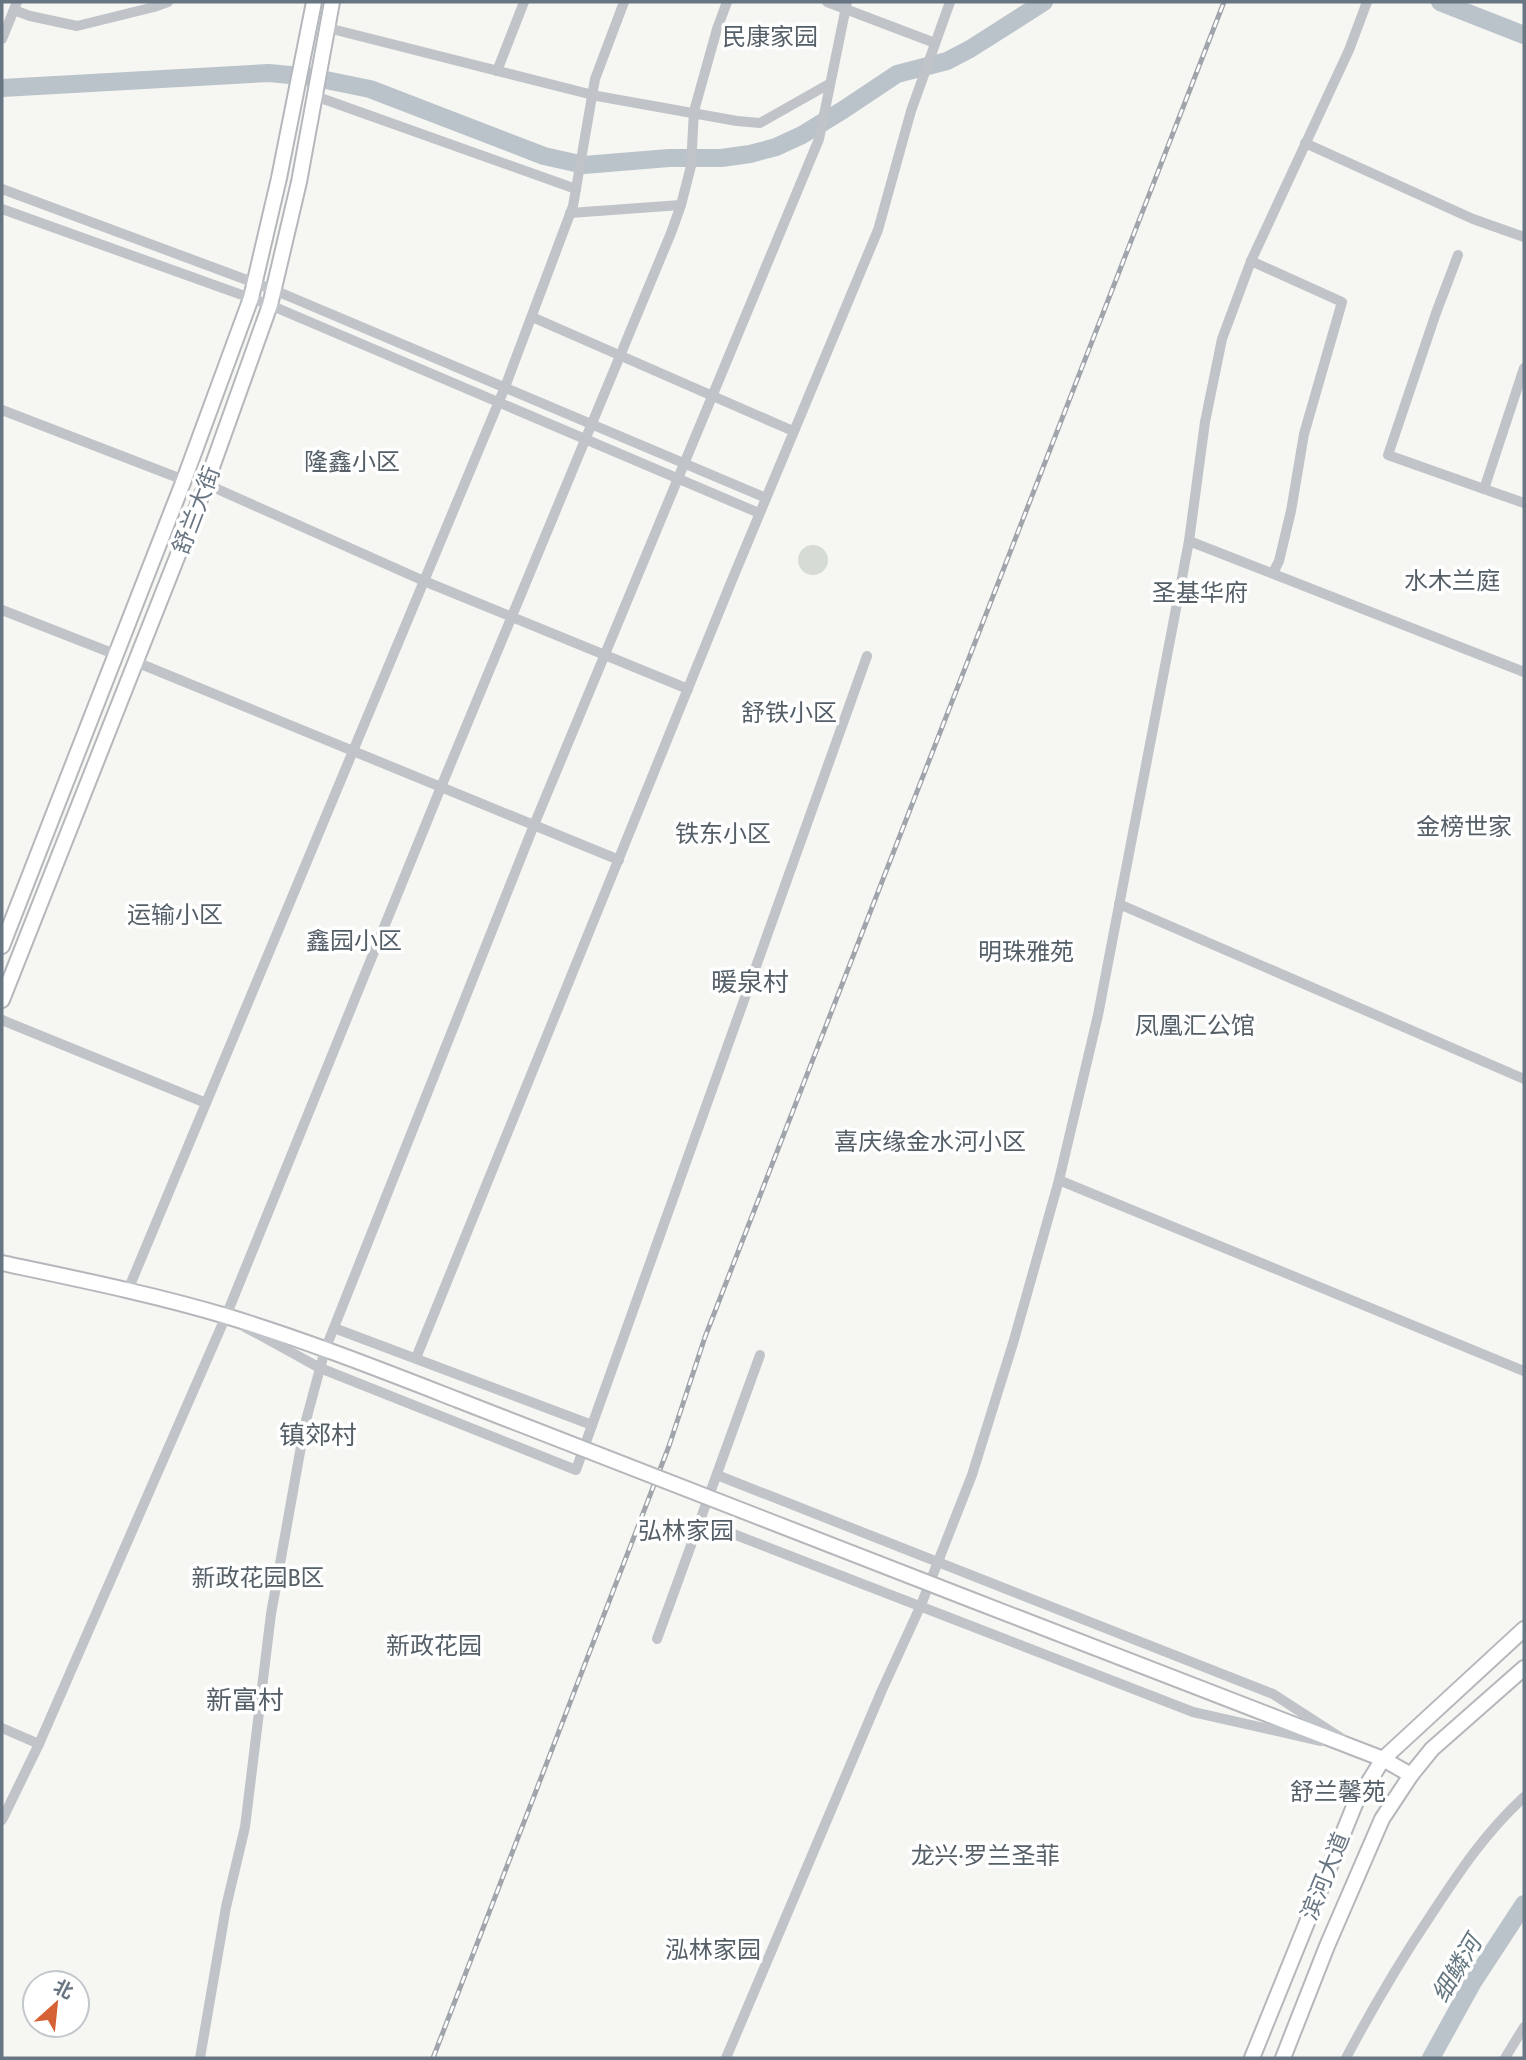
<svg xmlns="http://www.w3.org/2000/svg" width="1526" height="2060" font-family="'Fira Sans Condensed','Noto Sans SC',sans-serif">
	<rect width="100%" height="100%" fill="#f6f6f3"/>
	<circle fill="#d6dbd3" cx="813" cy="560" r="15"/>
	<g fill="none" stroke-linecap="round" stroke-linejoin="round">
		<g stroke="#bac3c9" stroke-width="18">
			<polyline points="1440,2 1524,35"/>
			<polyline points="2,88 269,73 311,77 370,89 544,156 584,165 669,158 721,158 750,154 776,147 802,135 843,110 897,74 947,61 970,49 1044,2"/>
			<polyline points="1431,2058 1473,1982 1524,1904"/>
		</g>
		<defs>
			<g id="major">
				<polyline points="2,946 184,480 251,298 279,178 314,2"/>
				<polyline points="2,1000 206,484 270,305 299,182 332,2"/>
				<path d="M2,1263c75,16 150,31 224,53 79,24 155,54 232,84"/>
				<polyline points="972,1600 1383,1759 1411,1775"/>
				<polyline points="1252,2058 1355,1804 1383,1759 1524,1629"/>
				<polyline points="1283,2058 1327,1946 1382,1819 1411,1775 1432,1749 1524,1668"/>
			</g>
		</defs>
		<use href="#major" stroke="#b4b7bb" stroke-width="18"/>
		<g stroke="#c0c3c7" stroke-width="10">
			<polyline points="827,2 935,43"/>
			<polyline points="14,10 30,16 77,26 154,7 168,2"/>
			<polyline points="328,28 597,96 737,121 760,123 829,84"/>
			<polyline points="2,39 17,2"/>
			<polyline points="497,71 524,2"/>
			<polyline points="315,96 576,189"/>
			<polyline points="1305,143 1473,219 1524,237"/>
			<polyline points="2,189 274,290 766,498"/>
			<polyline points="2,209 270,305 759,513"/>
			<polyline points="570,213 681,205"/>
			<polyline points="1458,255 1436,313 1388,455 1484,489 1524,368"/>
			<polyline points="1251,261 1342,302 1304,434 1291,511 1279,561 1273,573"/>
			<polyline points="532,317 793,431"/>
			<polyline points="2,410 184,480"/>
			<polyline points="206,484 424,581 688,689"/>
			<polyline points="1484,489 1524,503"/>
			<polyline points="1189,541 1524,672"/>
			<polyline points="2,610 117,655"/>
			<polyline points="136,662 619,860"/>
			<polyline points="1119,904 1524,1079"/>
			<polyline points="2,1020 206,1103"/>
			<polyline points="1059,1180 1524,1371"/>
			<polyline points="128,1290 505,387 573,206 595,79 624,2"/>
			<polyline points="245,1327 320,1368 576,1470 867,656"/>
			<polyline points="334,1328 592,1425"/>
			<polyline points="416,1358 732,580 878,230 911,111 950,2"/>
			<polyline points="717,1475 1273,1694 1341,1738"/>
			<polyline points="700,1521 1193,1712 1321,1741"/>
			<polyline points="657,1639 760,1355"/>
			<polyline points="2,1728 39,1744"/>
			<polyline points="2,1820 39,1744 226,1316 441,787 671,233 681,205 691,166 694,111 717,29 727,2"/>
			<polyline points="200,2058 226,1907 245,1827 271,1614 305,1424 325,1350 534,825 819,139 847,2"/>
			<polyline points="726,2058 882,1690 921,1605 972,1475 1014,1340 1059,1180 1098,1015 1189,541 1205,422 1222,339 1251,261 1349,50 1367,2"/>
			<path d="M1346,2058c26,-49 54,-97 85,-143 29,-44 54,-82 93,-118"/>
			<polyline points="1505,2058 1524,2027"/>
		</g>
		<use href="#major" stroke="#fff" stroke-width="14"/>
		<defs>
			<polyline id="rail" points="433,2058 669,1446 705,1337 1224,2"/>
		</defs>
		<use href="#rail" stroke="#a0a5ab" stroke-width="5"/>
		<use href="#rail" stroke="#fff" stroke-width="2.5" stroke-dasharray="8" stroke-linecap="butt"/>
		<defs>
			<polyline id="major-bridge" points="458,1400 972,1600"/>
		</defs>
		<use href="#major-bridge" stroke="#b4b7bb" stroke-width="18" stroke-linecap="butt"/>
		<use href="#major-bridge" stroke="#fff" stroke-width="14"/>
	</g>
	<g text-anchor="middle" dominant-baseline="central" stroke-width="7" stroke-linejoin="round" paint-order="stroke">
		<g font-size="23" fill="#687582" stroke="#fff">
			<text transform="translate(196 510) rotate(-69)">舒兰大街</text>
			<text transform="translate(1325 1876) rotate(-68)">滨河大道</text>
		</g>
		<g font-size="24" fill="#555f68" stroke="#fff">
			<text x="770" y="37">民康家园</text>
			<text x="352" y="462">隆鑫小区</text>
			<text x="1452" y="581">水木兰庭</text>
			<text x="1200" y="593">圣基华府</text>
			<text x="789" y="713">舒铁小区</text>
			<text x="1464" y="827">金榜世家</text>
			<text x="723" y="834">铁东小区</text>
			<text x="175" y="915">运输小区</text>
			<text x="354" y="941">鑫园小区</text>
			<text x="1026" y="952">明珠雅苑</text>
			<text x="1195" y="1026">凤凰汇公馆</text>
			<text x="930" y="1142">喜庆缘金水河小区</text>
			<text x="686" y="1531">弘林家园</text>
			<text x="258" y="1578">新政花园B区</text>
			<text x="434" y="1646">新政花园</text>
			<text x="1338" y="1792">舒兰馨苑</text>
			<text x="985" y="1856">龙兴·罗兰圣菲</text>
			<text x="713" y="1950">泓林家园</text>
		</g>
		<g font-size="24" font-style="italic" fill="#63767f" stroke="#fff">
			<text transform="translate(1457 1969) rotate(-59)">细鳞河</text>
		</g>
		<g font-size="26" fill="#555f68" stroke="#fff">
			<text x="750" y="982">暖泉村</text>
			<text x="318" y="1435">镇郊村</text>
			<text x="245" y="1700">新富村</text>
		</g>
	</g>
	<rect width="1526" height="2060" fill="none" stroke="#687582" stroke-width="7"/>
	<g transform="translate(56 2004) rotate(27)"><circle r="33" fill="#ffffff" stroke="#c3c8cd" stroke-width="2"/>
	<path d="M0-5L12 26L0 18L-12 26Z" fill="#d56135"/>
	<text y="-10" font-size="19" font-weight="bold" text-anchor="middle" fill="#687582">北</text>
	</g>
</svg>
